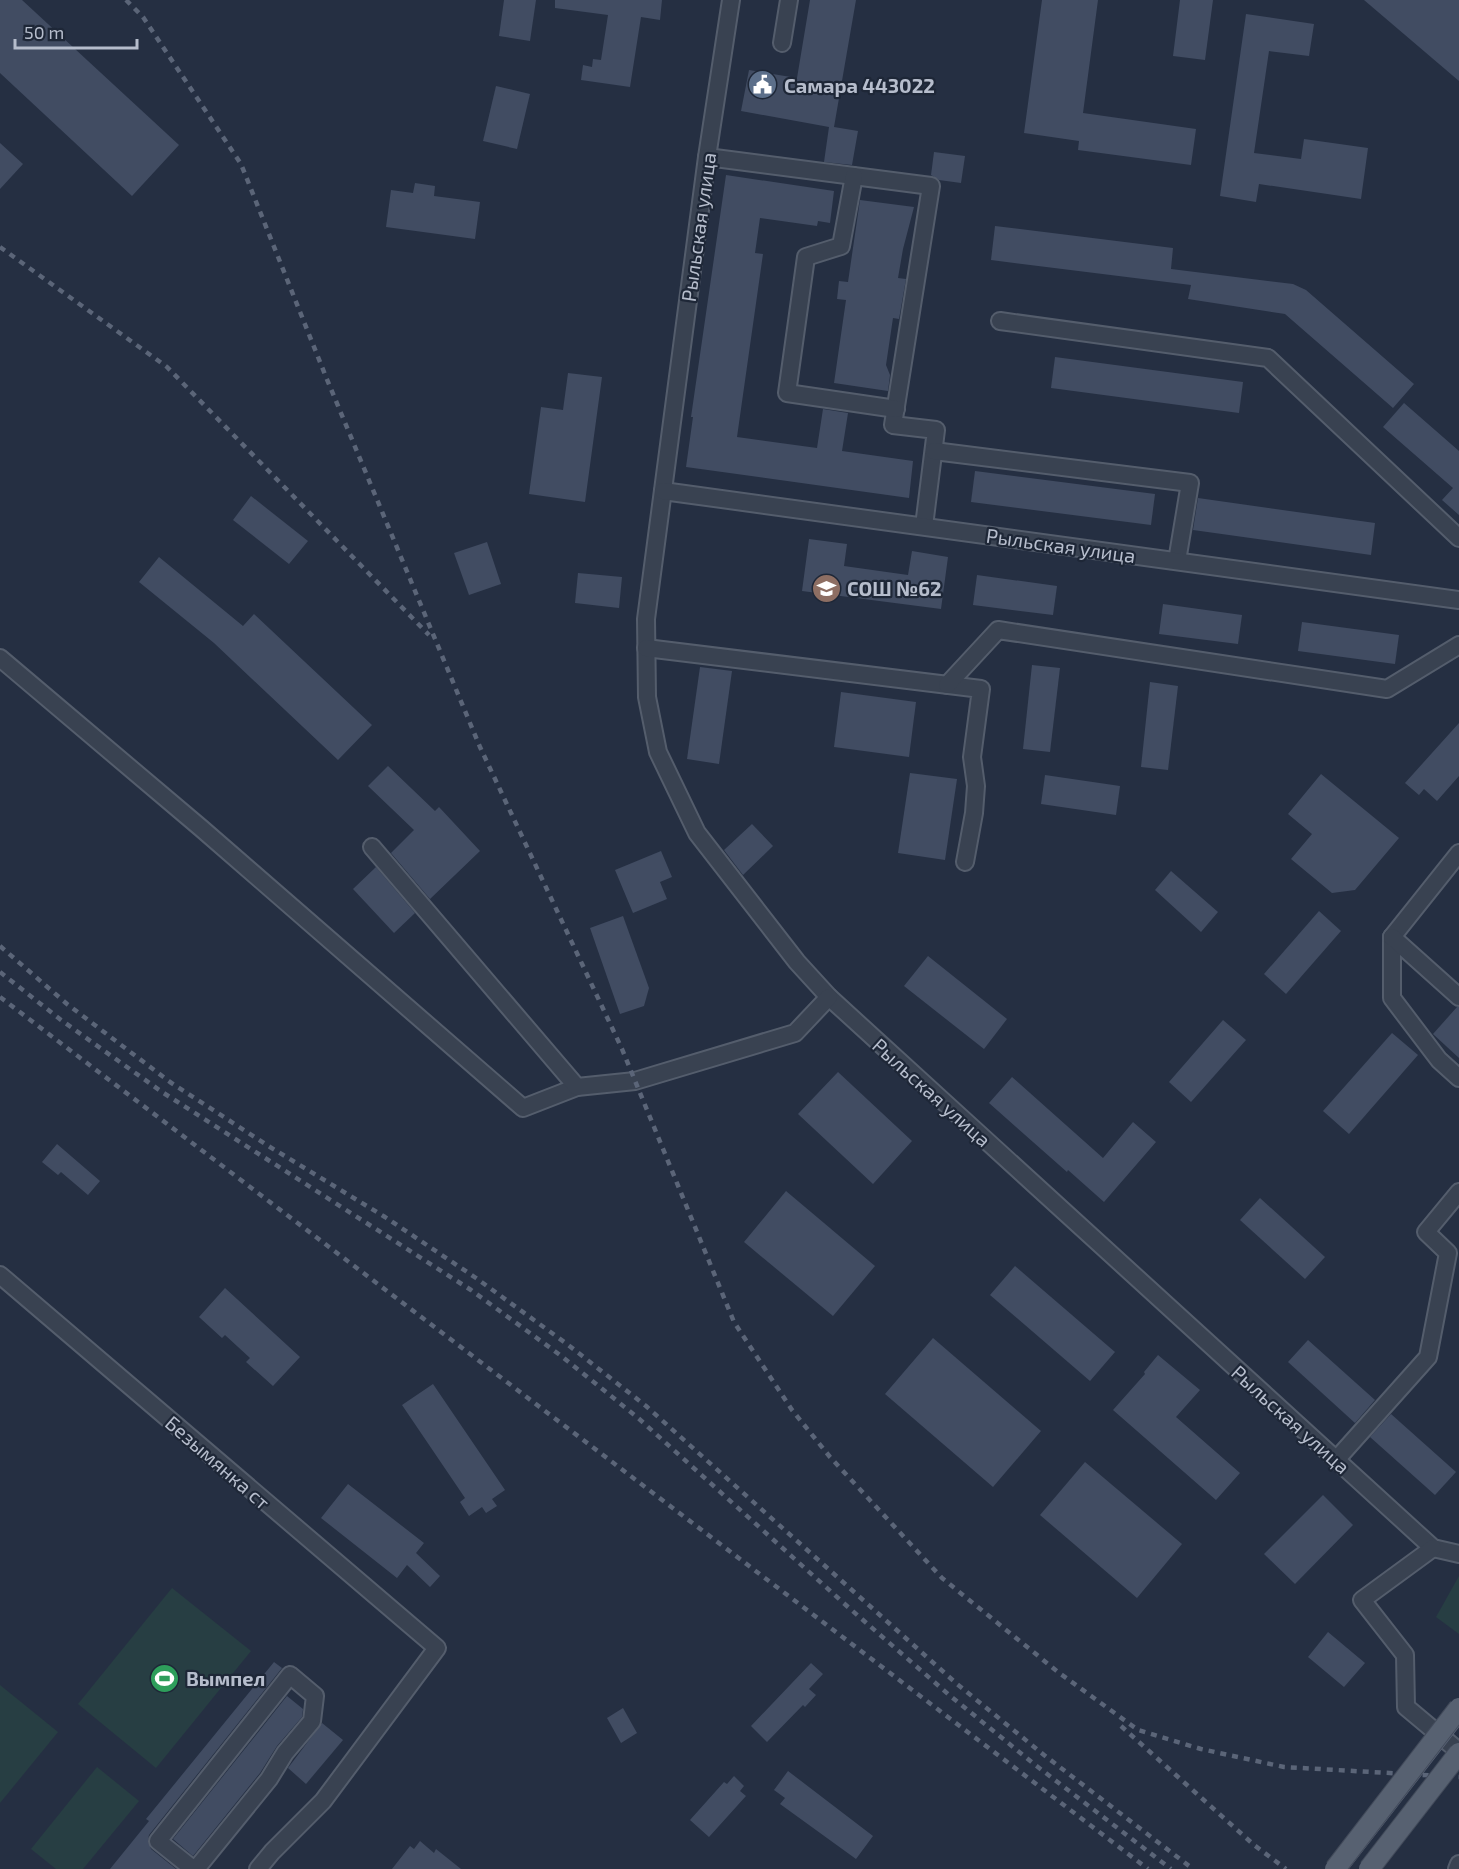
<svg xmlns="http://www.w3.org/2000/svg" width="1459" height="1869" font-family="'Exo 2',sans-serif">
	<rect width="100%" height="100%" fill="#252f42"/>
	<g fill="#273e43">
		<polygon points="1459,1576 1459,1634 1436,1617"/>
		<polygon points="172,1588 251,1651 156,1768 78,1704"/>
		<polygon points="0,1685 58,1732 0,1803"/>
		<polygon points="97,1767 139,1801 83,1869 56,1869 31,1849"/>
	</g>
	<g fill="#414c62">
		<polygon points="0,0 22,0 179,145 132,196 0,73"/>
		<polygon points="504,0 536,0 530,41 499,36"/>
		<polygon points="555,0 662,0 660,20 641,17 630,87 581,80 583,65 592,67 593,59 601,60 608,15 555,8"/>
		<polygon points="810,0 856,0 834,127 858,131 852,165 824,162 829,127 741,111 749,70 797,78"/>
		<polygon points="1042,0 1098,0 1083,113 1196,129 1191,165 1078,150 1079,141 1024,133"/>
		<polygon points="1180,0 1213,0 1205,60 1173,56"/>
		<polygon points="1364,0 1459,0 1459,81"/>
		<polygon points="1246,14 1314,24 1309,56 1269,51 1254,153 1301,159 1304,139 1368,148 1361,199 1259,184 1256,202 1220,196"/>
		<polygon points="496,86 530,94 517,149 483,141"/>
		<polygon points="0,143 23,164 0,189"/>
		<polygon points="934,152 965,156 961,183 939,180 931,175"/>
		<polygon points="726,175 834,191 830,223 818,221 817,226 760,218 755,253 763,254 737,437 817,448 823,409 848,413 842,451 913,461 909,498 686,467 693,417 691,417"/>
		<polygon points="415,183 435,186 434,196 480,202 475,239 386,227 391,190 413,193"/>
		<polygon points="860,200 914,207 903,249 898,278 906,279 899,319 893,318 886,365 890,375 888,391 834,383 846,300 837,299 839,281 848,282"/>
		<polygon points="995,226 1173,248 1171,269 1293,284 1306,290 1414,384 1393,408 1285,314 1188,299 1191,285 991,260"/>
		<polygon points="1055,357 1243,382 1239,413 1051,388"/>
		<polygon points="568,373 602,377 585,502 529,494 541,407 563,410"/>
		<polygon points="1404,403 1459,451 1459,515 1442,500 1453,488 1383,427"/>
		<polygon points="975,471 1155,494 1151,525 971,502"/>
		<polygon points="251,496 308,541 289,564 233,520"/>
		<polygon points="1198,498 1375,523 1371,555 1193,530"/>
		<polygon points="809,539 847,544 844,566 908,575 912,551 948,557 941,609 802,591"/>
		<polygon points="487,542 501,584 469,595 454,553"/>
		<polygon points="159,557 243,626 254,614 372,725 338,760 214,643 139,582"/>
		<polygon points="578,573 622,577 619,608 575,603"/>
		<polygon points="977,575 1057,586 1053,615 973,605"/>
		<polygon points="1163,604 1242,615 1238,644 1159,634"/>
		<polygon points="1302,622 1399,635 1395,664 1298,651"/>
		<polygon points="1032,665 1060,668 1050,752 1023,749"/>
		<polygon points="700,667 732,671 719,764 687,759"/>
		<polygon points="1150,682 1178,686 1168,770 1141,767"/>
		<polygon points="841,692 916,702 909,757 834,747"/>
		<polygon points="1459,723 1459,776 1437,801 1424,789 1419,795 1405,783"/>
		<polygon points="388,766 435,811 439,807 480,851 430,899 391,853 414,830 368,786"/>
		<polygon points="910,773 957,779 945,860 898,853"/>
		<polygon points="1321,774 1399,838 1355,890 1332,893 1291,859 1312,834 1288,814"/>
		<polygon points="1045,775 1120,786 1116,815 1041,804"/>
		<polygon points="752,824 773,846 743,875 724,850"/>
		<polygon points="661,851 672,877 660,882 667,899 633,913 615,870"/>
		<polygon points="376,867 415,913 394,933 353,889"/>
		<polygon points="1171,871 1218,912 1201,932 1155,890"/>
		<polygon points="1319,911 1341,931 1286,994 1264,974"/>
		<polygon points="623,916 649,988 644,1006 620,1014 590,928"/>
		<polygon points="928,956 1007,1019 984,1049 904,986"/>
		<polygon points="1457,1007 1459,1007 1459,1058 1433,1034"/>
		<polygon points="1223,1020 1246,1040 1191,1102 1169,1082"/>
		<polygon points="1392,1033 1418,1055 1349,1134 1323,1111"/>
		<polygon points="838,1072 912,1141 873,1184 798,1114"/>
		<polygon points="1012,1077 1103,1158 1133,1122 1156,1142 1104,1202 1068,1170 1067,1172 989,1103"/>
		<polygon points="57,1144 100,1181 88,1195 61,1172 58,1175 42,1162"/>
		<polygon points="786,1191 875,1266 833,1316 744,1242"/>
		<polygon points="1260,1198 1325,1257 1305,1279 1240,1220"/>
		<polygon points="1015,1266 1115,1352 1090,1381 990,1295"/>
		<polygon points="225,1288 300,1357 273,1386 246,1362 250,1358 225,1335 222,1338 199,1317"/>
		<polygon points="933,1338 1041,1431 993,1487 885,1394"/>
		<polygon points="1308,1340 1375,1400 1355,1423 1288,1362"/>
		<polygon points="1158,1355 1200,1390 1176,1417 1240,1473 1216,1500 1113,1410 1145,1374 1144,1372"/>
		<polygon points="433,1384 505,1490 492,1499 497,1506 486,1513 482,1507 469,1516 460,1502 465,1498 402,1405"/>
		<polygon points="1391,1414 1456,1472 1435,1495 1370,1437"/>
		<polygon points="1085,1462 1182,1544 1137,1598 1040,1515"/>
		<polygon points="348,1484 424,1543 416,1553 440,1576 430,1587 407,1565 397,1578 321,1518"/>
		<polygon points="1323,1495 1353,1525 1295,1584 1264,1554"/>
		<polygon points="1328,1632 1365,1663 1344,1687 1308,1657"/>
		<polygon points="274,1662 282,1668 149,1835 148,1840 151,1849 176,1869 110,1869 149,1821 146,1819"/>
		<polygon points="811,1663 823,1674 809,1689 816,1695 805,1707 803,1705 767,1742 751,1726"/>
		<polygon points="287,1696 303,1709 302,1717 277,1746 260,1773 193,1856 173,1839"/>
		<polygon points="623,1708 637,1733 621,1743 607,1718"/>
		<polygon points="322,1723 343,1740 306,1784 288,1768"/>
		<polygon points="788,1771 873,1836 856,1859 780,1804 785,1798 774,1790"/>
		<polygon points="734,1776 744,1786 740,1791 746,1796 709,1837 690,1820 724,1782 727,1784"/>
		<polygon points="420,1841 434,1853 436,1849 461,1869 392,1869 410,1846 414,1849"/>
	</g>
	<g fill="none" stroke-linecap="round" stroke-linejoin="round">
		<defs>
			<g id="minor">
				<polyline points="731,0 707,157 646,619 647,697 658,752 697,833 797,962 829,997 1433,1548 1459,1554"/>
				<polyline points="782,43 789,0"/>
				<polyline points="707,157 931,186 893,425 936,430 924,526"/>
				<polyline points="854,176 841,246 806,257 787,393 896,409"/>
				<polyline points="1000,321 1268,358 1459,538"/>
				<polyline points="934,451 1190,483 1177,561"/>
				<polyline points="663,491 1459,600"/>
				<polyline points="646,648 981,689 972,757 976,786 974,813 965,862"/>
				<polyline points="0,658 201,828 523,1108 577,1087"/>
				<polyline points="947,685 998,630 1387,689 1459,645"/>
				<polyline points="372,847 577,1087 635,1081 795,1033 829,997"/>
				<polyline points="1392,937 1392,998 1439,1060 1459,1078"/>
				<polyline points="1392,937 1459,853"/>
				<polyline points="1392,937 1459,997"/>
				<polyline points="0,1275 437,1648 323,1801 272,1852 258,1869"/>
				<polyline points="1336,1460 1428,1357 1448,1253 1426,1232 1459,1192"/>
				<polyline points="1433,1548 1362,1600 1405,1655 1406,1707 1455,1748 1459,1749"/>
				<polyline points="193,1869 158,1841 290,1675 315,1696 312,1721 285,1753 269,1779 196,1869"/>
				<polyline points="1457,1869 1459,1864"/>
			</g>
		</defs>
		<use href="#minor" stroke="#545d6c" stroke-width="20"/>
		<use href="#minor" stroke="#394251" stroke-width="16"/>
		<polyline stroke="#5b6578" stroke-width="1.5" points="1348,1869 1459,1726"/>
		<g stroke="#5b6578" stroke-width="4.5" stroke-dasharray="6 6" stroke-linecap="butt">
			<polyline points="126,0 143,17 241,164 326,377 480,747 622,1049 734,1322 792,1410 830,1457 942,1578 1058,1672 1138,1730 1201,1749 1284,1767 1459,1777"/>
			<polyline points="0,247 167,367 429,635"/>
			<polyline points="0,946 67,1004 170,1082 270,1147 385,1217 476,1278 567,1344 646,1406 957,1684 1044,1755 1193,1869"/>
			<polyline points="0,972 61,1020 162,1092 471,1290 560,1355 637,1417 848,1607 948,1694 1034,1764 1171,1869"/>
			<polyline points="0,997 1148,1869"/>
			<polyline points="1121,1726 1254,1845 1286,1869"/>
		</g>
		<defs>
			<g id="major-bridge">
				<polyline points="1335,1869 1459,1708"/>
				<polyline points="1369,1869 1459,1753"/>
			</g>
		</defs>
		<use href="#major-bridge" stroke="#434b5b" stroke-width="22" stroke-linecap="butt"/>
		<use href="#major-bridge" stroke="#576171" stroke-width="20"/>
	</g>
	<defs>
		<symbol id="civic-disc" viewBox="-11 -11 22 22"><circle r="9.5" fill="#5c6f8a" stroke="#1e2737"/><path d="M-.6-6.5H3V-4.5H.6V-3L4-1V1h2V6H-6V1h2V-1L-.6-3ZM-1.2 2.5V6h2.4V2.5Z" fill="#fff"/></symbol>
		<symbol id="school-disc" viewBox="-11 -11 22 22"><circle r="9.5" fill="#8d6e63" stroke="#1e2737"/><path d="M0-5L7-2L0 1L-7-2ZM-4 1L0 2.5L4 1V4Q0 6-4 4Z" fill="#fff"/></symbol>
		<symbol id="stadium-disc" viewBox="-11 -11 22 22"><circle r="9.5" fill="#2e9e5b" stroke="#1e2737"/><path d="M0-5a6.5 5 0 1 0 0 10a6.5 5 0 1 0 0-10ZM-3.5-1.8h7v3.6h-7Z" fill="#fff"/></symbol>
	</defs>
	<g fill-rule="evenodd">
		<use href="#civic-disc" x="746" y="68" width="33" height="33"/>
		<use href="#school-disc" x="810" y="572" width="33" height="33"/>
		<use href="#stadium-disc" x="148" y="1662" width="33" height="33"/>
	</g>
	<g text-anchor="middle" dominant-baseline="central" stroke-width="4.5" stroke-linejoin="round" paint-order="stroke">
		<g font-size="20" font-weight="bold" fill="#b6bdcc" stroke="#1e2737" text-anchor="start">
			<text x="784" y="85">Самара 443022</text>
			<text x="847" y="588">СОШ №62</text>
			<text x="186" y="1678">Вымпел</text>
		</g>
		<g font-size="20" fill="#b6bdcc" stroke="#1e2737">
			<text transform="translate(698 227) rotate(-82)">Рыльская улица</text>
			<text transform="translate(1061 545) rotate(8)">Рыльская улица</text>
			<text transform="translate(932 1092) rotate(42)">Рыльская улица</text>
			<text transform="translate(1291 1419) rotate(42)">Рыльская улица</text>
			<text transform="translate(218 1462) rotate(41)">Безымянка ст</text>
		</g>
	</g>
	<path d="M15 39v9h122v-9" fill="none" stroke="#b6bdcc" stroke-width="3"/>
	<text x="24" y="39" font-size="18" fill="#b6bdcc" stroke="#1e2737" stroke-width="4.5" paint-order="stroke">50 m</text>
</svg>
